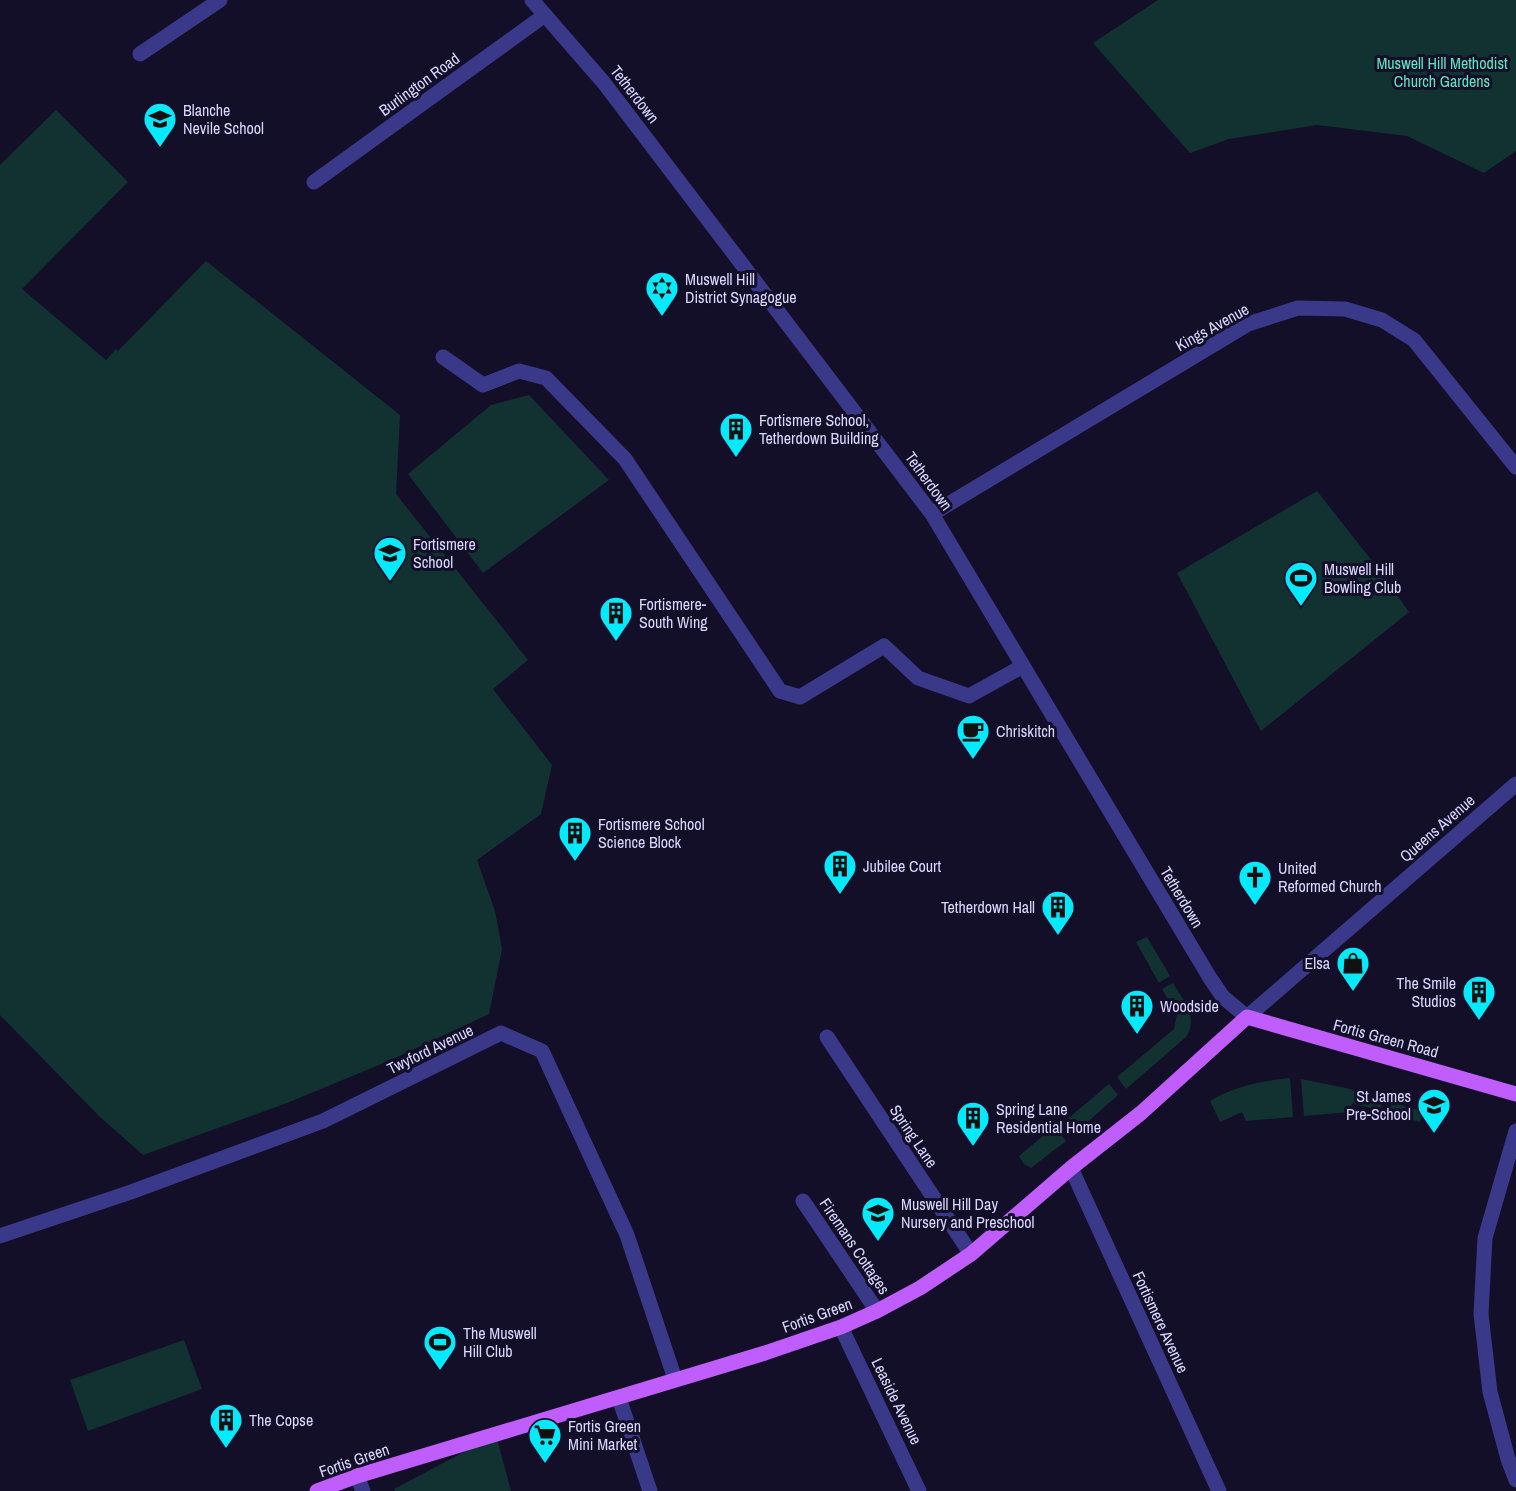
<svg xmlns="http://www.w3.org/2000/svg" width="1516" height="1491" font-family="'Archivo Narrow',sans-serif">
	<rect width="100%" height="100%" fill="#130f28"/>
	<g fill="#113231">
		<polygon points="1158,0 1516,0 1516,151 1484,173 1407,136 1317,125 1229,139 1190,153 1093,43"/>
		<polygon points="56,110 128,182 22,289 106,360 116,349 118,351 206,261 400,415 396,494 528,660 493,689 552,765 541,814 477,860 495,911 502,949 489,1014 391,1060 287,1103 143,1155 99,1116 0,1015 0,165"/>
		<polygon points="529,395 609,480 483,573 408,474 491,405"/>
		<polygon points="1317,491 1380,571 1409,612 1261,731 1177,573"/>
		<polygon points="1147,937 1170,976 1159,983 1136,942"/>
		<path d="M1173,983c10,17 26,34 13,54l-60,52 -9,-12 57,-48 3,-15 -15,-25z"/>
		<path d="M1290,1078l3,39 -47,4 -4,-9 -22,10 -10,-21c25,-15 51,-20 80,-23z"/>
		<polygon points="1301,1079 1346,1088 1383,1100 1380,1111 1352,1103 1350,1112 1304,1116"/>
		<polygon points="1109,1084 1118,1095 1074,1134 1064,1122"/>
		<polygon points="1392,1102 1423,1112 1420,1122 1389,1113"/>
		<polygon points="1056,1128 1066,1141 1031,1168 1024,1164 1019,1156 1049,1131 1051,1133"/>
		<polygon points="184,1340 202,1389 88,1431 70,1380"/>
		<polygon points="496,1435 511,1491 395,1491 394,1489"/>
	</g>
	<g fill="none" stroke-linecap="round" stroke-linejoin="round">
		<g stroke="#3a3889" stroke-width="15">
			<polyline points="532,0 604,83 932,514 1210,978 1223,997 1247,1017 1516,784"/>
			<polyline points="140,54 220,0"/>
			<polyline points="314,182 545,15"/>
			<polyline points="443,357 483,385 519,371 546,378 625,459 780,691 800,697 884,646 918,678 969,696 1023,666"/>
			<polyline points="932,514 1248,324 1298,308 1345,309 1382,320 1414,340 1516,467"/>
			<polyline points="827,1037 971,1254"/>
			<polyline points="1516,1131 1485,1238 1481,1314 1490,1392 1508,1459 1516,1480"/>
			<polyline points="1071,1168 1219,1491"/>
			<polyline points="803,1201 877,1311"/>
			<polyline points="0,1236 131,1192 323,1121 501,1033 542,1051 627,1235 675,1379"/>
			<polyline points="841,1327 919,1491"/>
			<polyline points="619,1398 650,1491"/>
			<polyline points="357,1476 363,1491"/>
		</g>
		<polyline stroke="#c05dff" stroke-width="15" points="317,1491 357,1476 765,1353 841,1327 877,1311 920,1288 971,1254 1071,1168 1141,1113 1247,1017 1516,1094"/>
	</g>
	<defs>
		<symbol id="school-pin" viewBox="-11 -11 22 30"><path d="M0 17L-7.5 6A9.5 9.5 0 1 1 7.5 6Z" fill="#02eaff" stroke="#130f28"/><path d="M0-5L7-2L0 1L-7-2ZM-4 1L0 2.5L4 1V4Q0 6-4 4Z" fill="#111"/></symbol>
		<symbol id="synagogue-pin" viewBox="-11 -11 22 30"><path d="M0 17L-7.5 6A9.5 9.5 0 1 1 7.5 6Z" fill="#02eaff" stroke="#130f28"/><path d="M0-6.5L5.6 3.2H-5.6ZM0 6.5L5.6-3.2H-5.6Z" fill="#111"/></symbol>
		<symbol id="building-pin" viewBox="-11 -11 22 30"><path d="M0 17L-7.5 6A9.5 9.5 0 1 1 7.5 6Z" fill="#02eaff" stroke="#130f28"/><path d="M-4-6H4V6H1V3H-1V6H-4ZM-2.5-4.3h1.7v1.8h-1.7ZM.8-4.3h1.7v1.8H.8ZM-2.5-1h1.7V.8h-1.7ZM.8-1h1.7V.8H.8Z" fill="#111"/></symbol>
		<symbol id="stadium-pin" viewBox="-11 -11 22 30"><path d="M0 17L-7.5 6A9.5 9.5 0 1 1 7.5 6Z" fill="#02eaff" stroke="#130f28"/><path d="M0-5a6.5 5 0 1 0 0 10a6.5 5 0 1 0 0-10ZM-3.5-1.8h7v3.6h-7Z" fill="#111"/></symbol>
		<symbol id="cafe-pin" viewBox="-11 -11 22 30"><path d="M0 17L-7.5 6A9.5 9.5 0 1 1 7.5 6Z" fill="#02eaff" stroke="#130f28"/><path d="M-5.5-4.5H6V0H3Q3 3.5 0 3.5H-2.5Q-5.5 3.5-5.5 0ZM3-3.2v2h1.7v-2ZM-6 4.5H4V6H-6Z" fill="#111"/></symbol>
		<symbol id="church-pin" viewBox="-11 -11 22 30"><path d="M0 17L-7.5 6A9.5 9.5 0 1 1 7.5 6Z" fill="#02eaff" stroke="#130f28"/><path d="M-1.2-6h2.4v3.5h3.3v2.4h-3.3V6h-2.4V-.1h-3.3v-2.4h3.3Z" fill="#111"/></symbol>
		<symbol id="shop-pin" viewBox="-11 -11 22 30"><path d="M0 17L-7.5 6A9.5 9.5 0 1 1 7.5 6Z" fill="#02eaff" stroke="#130f28"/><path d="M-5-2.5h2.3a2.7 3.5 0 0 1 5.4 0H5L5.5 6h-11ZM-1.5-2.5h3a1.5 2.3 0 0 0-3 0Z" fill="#111"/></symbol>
		<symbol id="supermarket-pin" viewBox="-11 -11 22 30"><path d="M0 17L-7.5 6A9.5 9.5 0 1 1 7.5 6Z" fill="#02eaff" stroke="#130f28"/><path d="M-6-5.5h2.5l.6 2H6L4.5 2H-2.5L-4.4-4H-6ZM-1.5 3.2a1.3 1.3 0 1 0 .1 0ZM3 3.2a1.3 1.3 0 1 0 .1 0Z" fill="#111"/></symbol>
	</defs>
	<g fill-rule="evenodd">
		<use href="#school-pin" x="141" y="100" width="38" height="52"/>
		<use href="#synagogue-pin" x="643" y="269" width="38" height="52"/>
		<use href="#building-pin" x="717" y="410" width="38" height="52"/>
		<use href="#school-pin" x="371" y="534" width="38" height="52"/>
		<use href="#stadium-pin" x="1282" y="559" width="38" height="52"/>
		<use href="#building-pin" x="597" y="594" width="38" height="52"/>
		<use href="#cafe-pin" x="954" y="712" width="38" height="52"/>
		<use href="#building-pin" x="556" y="814" width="38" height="52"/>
		<use href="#building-pin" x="821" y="847" width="38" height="52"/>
		<use href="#church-pin" x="1236" y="858" width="38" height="52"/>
		<use href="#building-pin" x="1039" y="888" width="38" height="52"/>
		<use href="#shop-pin" x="1334" y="944" width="38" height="52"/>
		<use href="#building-pin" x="1460" y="973" width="38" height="52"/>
		<use href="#building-pin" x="1118" y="987" width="38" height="52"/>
		<use href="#school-pin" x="1415" y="1086" width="38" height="52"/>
		<use href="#building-pin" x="954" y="1099" width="38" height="52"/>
		<use href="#school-pin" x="859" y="1194" width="38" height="52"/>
		<use href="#stadium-pin" x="421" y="1323" width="38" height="52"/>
		<use href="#building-pin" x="207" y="1401" width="38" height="52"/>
		<use href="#supermarket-pin" x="526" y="1416" width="38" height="52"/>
	</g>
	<g text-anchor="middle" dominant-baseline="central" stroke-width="6" stroke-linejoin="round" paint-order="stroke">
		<g font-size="16" fill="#5ce5c0" stroke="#130f28">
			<text x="1442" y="63">Muswell Hill Methodist<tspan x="1442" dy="18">Church Gardens</tspan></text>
		</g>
		<g font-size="16" fill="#dad6ff" stroke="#130f28">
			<text transform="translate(419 84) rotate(-36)">Burlington Road</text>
			<text transform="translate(635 94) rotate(52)">Tetherdown</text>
			<text transform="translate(1212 327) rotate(-29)">Kings Avenue</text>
			<text transform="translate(929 481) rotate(54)">Tetherdown</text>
			<text transform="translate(1437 828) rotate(-41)">Queens Avenue</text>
			<text transform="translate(1182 897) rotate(59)">Tetherdown</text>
			<text transform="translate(1386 1038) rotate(15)">Fortis Green Road</text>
			<text transform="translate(430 1049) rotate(-26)">Twyford Avenue</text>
			<text transform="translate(914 1136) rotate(56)">Spring Lane</text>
			<text transform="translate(855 1246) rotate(56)">Firemans Cottages</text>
			<text transform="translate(817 1315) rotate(-20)">Fortis Green</text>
			<text transform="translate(1161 1322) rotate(65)">Fortismere Avenue</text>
			<text transform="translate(897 1401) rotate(64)">Leaside Avenue</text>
			<text transform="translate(354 1460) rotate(-19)">Fortis Green</text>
		</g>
		<g font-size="16" fill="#dad6ff" stroke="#130f28" text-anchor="start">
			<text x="183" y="110">Blanche<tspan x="183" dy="18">Nevile School</tspan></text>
			<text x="685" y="279">Muswell Hill<tspan x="685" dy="18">District Synagogue</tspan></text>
			<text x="759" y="420">Fortismere School,<tspan x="759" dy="18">Tetherdown Building</tspan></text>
			<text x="413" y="544">Fortismere<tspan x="413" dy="18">School</tspan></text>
			<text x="1324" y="569">Muswell Hill<tspan x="1324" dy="18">Bowling Club</tspan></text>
			<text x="639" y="604">Fortismere-<tspan x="639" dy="18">South Wing</tspan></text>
			<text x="996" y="731">Chriskitch</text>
			<text x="598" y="824">Fortismere School<tspan x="598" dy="18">Science Block</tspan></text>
			<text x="863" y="866">Jubilee Court</text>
			<text x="1278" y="868">United<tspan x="1278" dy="18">Reformed Church</tspan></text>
			<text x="1035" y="907" text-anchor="end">Tetherdown Hall</text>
			<text x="1330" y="963" text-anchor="end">Elsa</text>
			<text x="1456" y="983" text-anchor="end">The Smile<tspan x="1456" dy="18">Studios</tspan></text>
			<text x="1160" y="1006">Woodside</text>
			<text x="1411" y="1096" text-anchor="end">St James<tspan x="1411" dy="18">Pre-School</tspan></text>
			<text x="996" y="1109">Spring Lane<tspan x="996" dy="18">Residential Home</tspan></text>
			<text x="901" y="1204">Muswell Hill Day<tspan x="901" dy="18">Nursery and Preschool</tspan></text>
			<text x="463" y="1333">The Muswell<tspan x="463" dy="18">Hill Club</tspan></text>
			<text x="249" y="1420">The Copse</text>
			<text x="568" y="1426">Fortis Green<tspan x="568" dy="18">Mini Market</tspan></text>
		</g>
	</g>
</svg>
